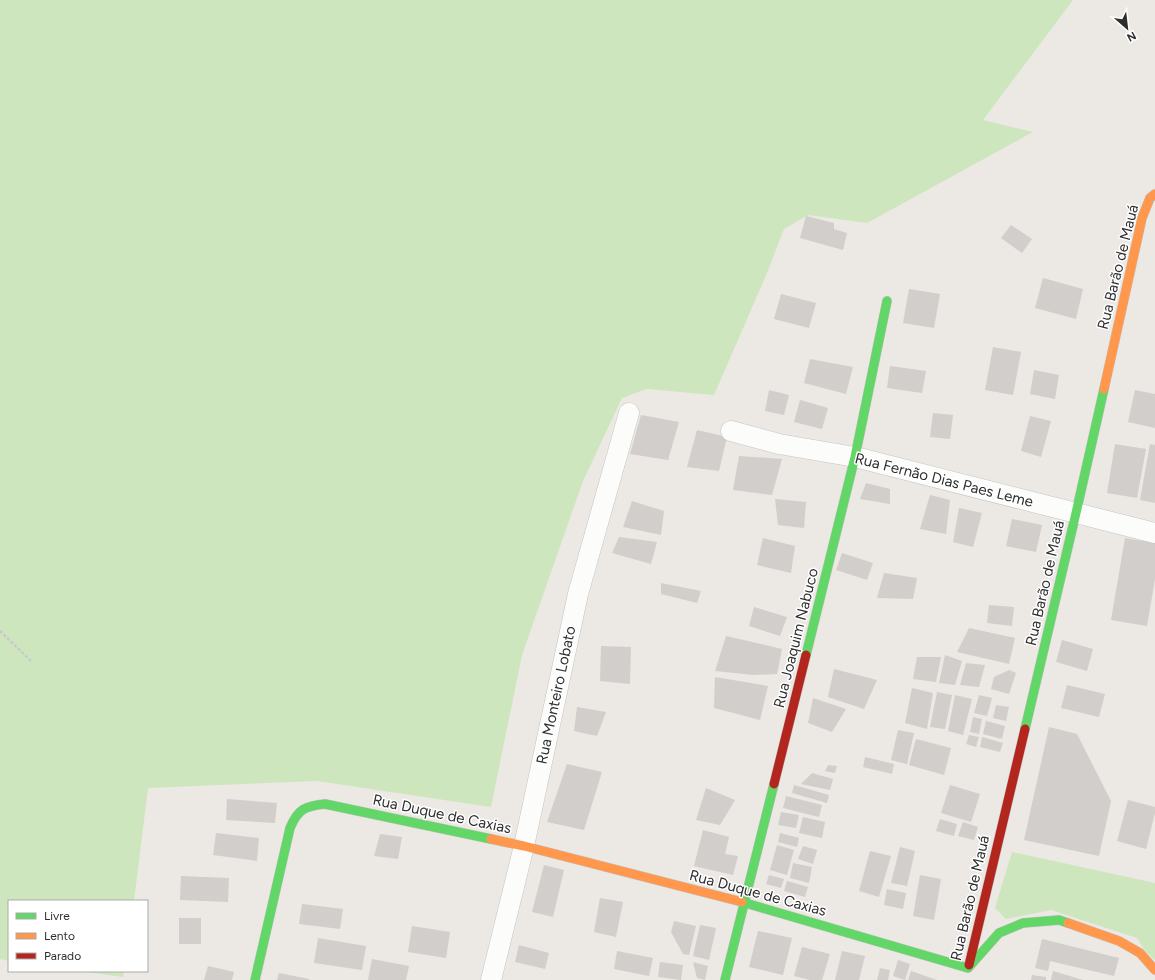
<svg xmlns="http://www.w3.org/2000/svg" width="1155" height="980" font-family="Figtree,sans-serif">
	<rect width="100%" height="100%" fill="#ece8e4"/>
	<g fill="#cee6be">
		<polygon points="0,0 1073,0 983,120 1033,132 867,223 808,215 784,229 767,273 714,395 647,389 622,398 583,481 522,655 491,807 317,781 148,788 134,901 9,901 9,961 0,959"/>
		<polygon points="1012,852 1155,883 1155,960 1146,952 1137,938 1051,910 1006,919 995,908"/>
		<polygon points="80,971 124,971 123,977"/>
	</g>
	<g fill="#d1cecb">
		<polygon points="806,216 834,223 834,229 847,233 843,250 800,238"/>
		<polygon points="1011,225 1032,239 1022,253 1001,238"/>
		<polygon points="1043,278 1083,289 1076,319 1035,308"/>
		<polygon points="909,289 940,294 934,328 903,323"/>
		<polygon points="781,294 816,303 809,328 774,319"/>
		<polygon points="993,347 1021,352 1013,395 985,390"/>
		<polygon points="810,359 853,367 846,394 804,383"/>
		<polygon points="890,366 926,371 922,393 887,388"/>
		<polygon points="1034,370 1059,375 1055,399 1030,394"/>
		<polygon points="769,390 789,395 784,415 765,411"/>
		<polygon points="1135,390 1155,394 1155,428 1128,422"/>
		<polygon points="800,400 828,408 822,429 794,422"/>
		<polygon points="933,413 953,415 950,439 930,437"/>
		<polygon points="641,415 679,422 668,460 630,454"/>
		<polygon points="1030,416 1051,421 1041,457 1021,451"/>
		<polygon points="697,430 727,437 719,471 687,467"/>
		<polygon points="1115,444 1146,449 1137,498 1107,493"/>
		<polygon points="1150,444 1155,445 1155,503 1140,500"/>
		<polygon points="739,456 782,459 772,495 733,490"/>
		<polygon points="866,483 890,489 890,504 860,499"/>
		<polygon points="930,495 950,500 946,534 920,529"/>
		<polygon points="775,499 806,502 804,528 778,525"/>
		<polygon points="632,501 664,511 661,535 623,527"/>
		<polygon points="959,508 982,513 973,547 953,542"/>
		<polygon points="1012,519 1042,525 1036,552 1006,546"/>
		<polygon points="619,537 657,542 651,564 612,553"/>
		<polygon points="763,538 795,546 791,573 757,565"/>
		<polygon points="1125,538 1155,543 1155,579 1147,626 1111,620"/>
		<polygon points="842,553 873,563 867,580 836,570"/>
		<polygon points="884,573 917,578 913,599 877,598"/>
		<polygon points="661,583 701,591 697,603 661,594"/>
		<polygon points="989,605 1014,607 1012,626 987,623"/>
		<polygon points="754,607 787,617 780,636 749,626"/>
		<polygon points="969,628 1015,638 1009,664 957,652"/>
		<polygon points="726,636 782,649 777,674 753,675 715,671"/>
		<polygon points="1062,640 1093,649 1087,671 1056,662"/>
		<polygon points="601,646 631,647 630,684 600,681"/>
		<polygon points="945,655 962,661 955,685 939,683"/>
		<polygon points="917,657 941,657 936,682 913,679"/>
		<polygon points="966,663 985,665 979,687 960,685"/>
		<polygon points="834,669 877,680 864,709 828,697"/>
		<polygon points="1009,670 1016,673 1009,694 991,689 994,677"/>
		<polygon points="715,677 768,686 760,720 714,708"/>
		<polygon points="1067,685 1105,694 1099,717 1061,708"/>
		<polygon points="912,688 933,693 927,729 905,723"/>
		<polygon points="937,692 952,695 945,729 930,727"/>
		<polygon points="955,695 972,699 963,735 948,731"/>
		<polygon points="979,695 992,698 987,716 974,713"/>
		<polygon points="813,698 846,709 832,732 808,723"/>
		<polygon points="996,705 1009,707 1006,721 993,718"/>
		<polygon points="577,707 606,712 597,736 574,731"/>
		<polygon points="973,717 982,719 979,734 970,732"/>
		<polygon points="986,721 1005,726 1002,739 983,734"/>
		<polygon points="1049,727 1077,734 1111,801 1099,856 1024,840"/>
		<polygon points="898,730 914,733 907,764 891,760"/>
		<polygon points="969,735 979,737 976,747 966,744"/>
		<polygon points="982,737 1003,743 1000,752 980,747"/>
		<polygon points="916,739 951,748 944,775 909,765"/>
		<polygon points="865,757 894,764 892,774 863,767"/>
		<polygon points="567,764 602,772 584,830 547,822"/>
		<polygon points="828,765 837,766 835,773 825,771"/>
		<polygon points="812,773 833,779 830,790 801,784"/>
		<polygon points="794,785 829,795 827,803 792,793"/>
		<polygon points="950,785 980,794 971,822 941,813"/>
		<polygon points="706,788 735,800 720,825 696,820"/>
		<polygon points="786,796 822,805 819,817 783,808"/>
		<polygon points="227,799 277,803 275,823 226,820"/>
		<polygon points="1128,800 1155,807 1155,813 1146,849 1117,841"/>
		<polygon points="781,812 799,815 796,828 778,825"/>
		<polygon points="803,817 825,822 822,838 799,833"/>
		<polygon points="940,819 957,824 954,836 936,831"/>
		<polygon points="963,822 978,827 974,840 958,836"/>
		<polygon points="703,830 729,837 725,854 738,856 733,875 694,866"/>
		<polygon points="216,833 259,838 257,861 213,855"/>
		<polygon points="780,833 799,838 797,847 778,842"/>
		<polygon points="380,834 402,837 398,859 374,856"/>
		<polygon points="777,845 794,850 787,875 770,870"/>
		<polygon points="803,846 817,850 813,864 798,859"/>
		<polygon points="900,847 915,851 907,886 891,883"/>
		<polygon points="870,851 891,856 879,897 859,891"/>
		<polygon points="793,863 812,867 809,883 790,878"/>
		<polygon points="544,865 564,870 553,917 532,912"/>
		<polygon points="769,875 784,879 781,888 766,884"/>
		<polygon points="920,875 941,879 934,920 913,916"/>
		<polygon points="181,876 229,878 228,902 180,900"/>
		<polygon points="787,881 808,887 805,897 784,891"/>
		<polygon points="887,889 906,893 903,909 884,905"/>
		<polygon points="600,898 623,902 616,937 594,932"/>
		<polygon points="302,904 343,909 340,929 299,924"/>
		<rect x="179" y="918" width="22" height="26"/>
		<polygon points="674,921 696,926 689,955 683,954 671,932"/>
		<polygon points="700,925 716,928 709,960 693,956"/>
		<polygon points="412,926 450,932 446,958 408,952"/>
		<polygon points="758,931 792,938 783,975 749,967"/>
		<polygon points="318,938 366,946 362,970 314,963"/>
		<polygon points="1042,939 1119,958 1114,976 1050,961 1048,971 1035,968"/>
		<polygon points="519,945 549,953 545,969 515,962"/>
		<polygon points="802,947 830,954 822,980 810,980 794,976"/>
		<polygon points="617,951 653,958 649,976 614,969"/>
		<polygon points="842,951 865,956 859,980 835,980"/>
		<polygon points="372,959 409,966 406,980 368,980"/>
		<polygon points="898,960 910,964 905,980 893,976"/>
		<polygon points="660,962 683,965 681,980 658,977"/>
		<polygon points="693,962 708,966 705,980 697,978"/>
		<polygon points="208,966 234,972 232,980 204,980"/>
		<polygon points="880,968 890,970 888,980 877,980"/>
		<polygon points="911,971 937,980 908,980"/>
		<polygon points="1053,971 1083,980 1051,980"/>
		<polygon points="279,973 309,979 309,980 277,980"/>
		<polygon points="1032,975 1046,977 1046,980 1031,980"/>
	</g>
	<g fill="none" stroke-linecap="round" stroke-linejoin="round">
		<defs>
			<g id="street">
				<polyline points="731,431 779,444 855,457 1155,533"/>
				<polyline points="491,980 524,846 578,594 629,413"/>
			</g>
			<g id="fast">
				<polyline points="806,655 855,457 887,301"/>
				<polyline points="1025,729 1076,513 1104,389"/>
				<polyline points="742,902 968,968 999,933 1023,923 1059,920 1068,923"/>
				<path d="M255,980l35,-152c8,-19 15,-22 35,-24l166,35"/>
				<polyline points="725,980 774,784"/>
			</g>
			<g id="slow">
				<polyline points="1104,389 1142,218 1150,198 1155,194"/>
				<polyline points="491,839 524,846 742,902"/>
				<polyline points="1068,923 1119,941 1140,953 1155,970"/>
			</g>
			<g id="jam">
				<polyline points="774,784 806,655"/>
				<polyline points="969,965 1025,729"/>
			</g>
		</defs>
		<use href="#street" stroke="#c5c4c5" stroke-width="21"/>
		<use href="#fast" stroke="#c5c4c5" stroke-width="10"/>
		<use href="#slow" stroke="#c5c4c5" stroke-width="10"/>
		<use href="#jam" stroke="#c5c4c5" stroke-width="10"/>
		<polyline stroke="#c9c9c8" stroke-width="2.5" stroke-dasharray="3 2" stroke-linecap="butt" points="0,631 31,661"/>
		<use href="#street" stroke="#fcfcfb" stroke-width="20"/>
		<use href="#fast" stroke="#63d668" stroke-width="9"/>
		<use href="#slow" stroke="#ff974d" stroke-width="9"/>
		<use href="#jam" stroke="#b3261e" stroke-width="9"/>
	</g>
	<g text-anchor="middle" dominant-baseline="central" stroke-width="3" stroke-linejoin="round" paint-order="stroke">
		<g font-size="15" fill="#2e2e2e" stroke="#fff">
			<text transform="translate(1118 267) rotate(-76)">Rua Barão de Mauá</text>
			<text transform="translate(944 480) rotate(14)">Rua Fernão Dias Paes Leme</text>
			<text transform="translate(1045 583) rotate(-77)">Rua Barão de Mauá</text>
			<text transform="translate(796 638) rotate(-76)">Rua Joaquim Nabuco</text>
			<text transform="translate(556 695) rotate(-78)">Rua Monteiro Lobato</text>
			<text transform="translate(442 814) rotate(12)">Rua Duque de Caxias</text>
			<text transform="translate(758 893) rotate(15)">Rua Duque de Caxias</text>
			<text transform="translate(970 898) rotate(-77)">Rua Barão de Mauá</text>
		</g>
	</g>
	<rect x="8" y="900" width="140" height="72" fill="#ffffff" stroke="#ababab"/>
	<rect x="16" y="913" width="20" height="6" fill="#63d668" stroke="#ababab"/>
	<text x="44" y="920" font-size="12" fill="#2e2e2e">Livre</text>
	<rect x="16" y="933" width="20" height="6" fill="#ff974d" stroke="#ababab"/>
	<text x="44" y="940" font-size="12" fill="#2e2e2e">Lento</text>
	<rect x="16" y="953" width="20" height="6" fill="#b3261e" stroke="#ababab"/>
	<text x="44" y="960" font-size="12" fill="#2e2e2e">Parado</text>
	<g transform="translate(1127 28) rotate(152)" stroke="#ffffff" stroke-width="3" paint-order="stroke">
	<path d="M0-3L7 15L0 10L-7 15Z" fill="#2e2e2e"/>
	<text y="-6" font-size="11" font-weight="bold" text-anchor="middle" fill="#2e2e2e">N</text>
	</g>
</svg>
